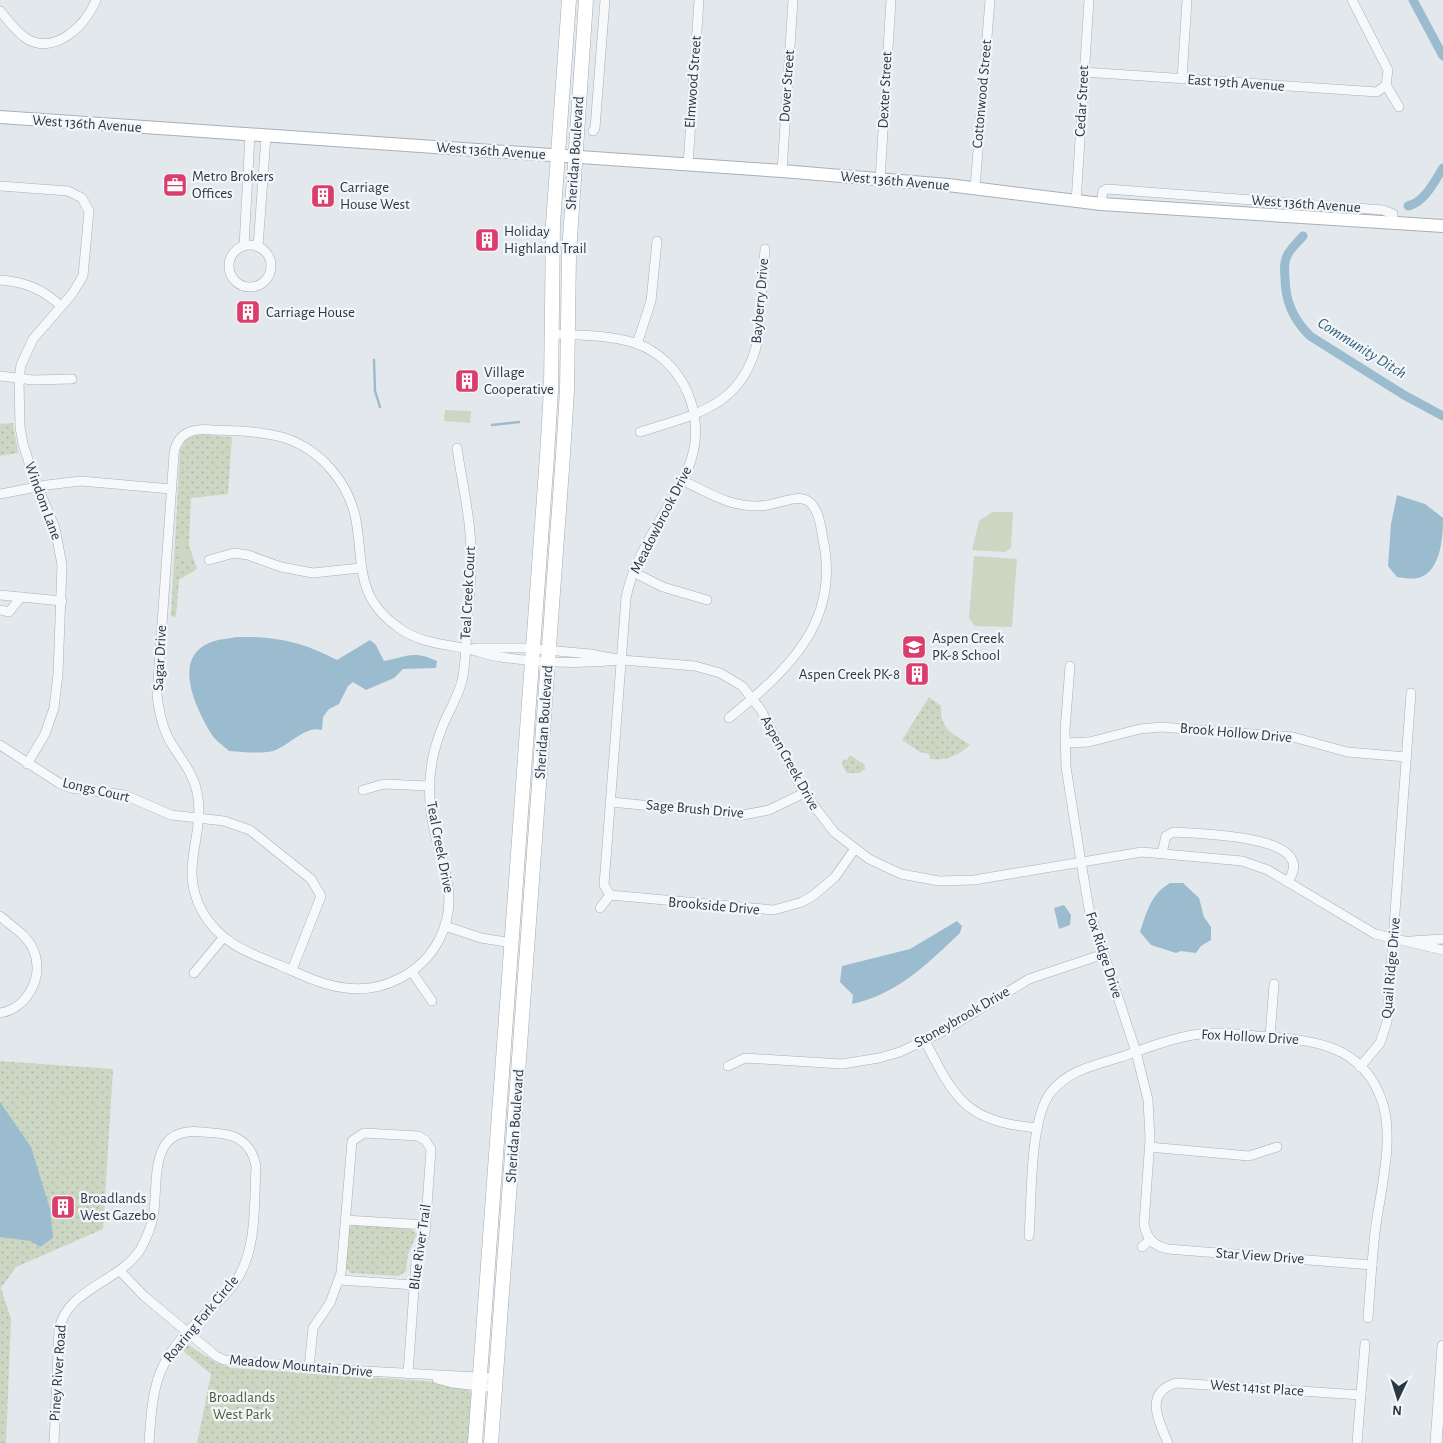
<svg xmlns="http://www.w3.org/2000/svg" width="1443" height="1443" font-family="'Alegreya Sans',sans-serif">
	<defs>
		<pattern id="grass-dots" width="8" height="8" patternUnits="userSpaceOnUse" patternTransform="scale(1.25)"><rect width="8" height="8" fill="#cbd7c3"/><path d="M2 2h.1M6 6h.1" fill="none" stroke="#aeb9a9" stroke-width="1.8" stroke-linecap="round"/></pattern>
	</defs>
	<rect width="100%" height="100%" fill="#e3e8ec"/>
	<g fill="url(#grass-dots)">
		<polygon points="13,423 18,453 0,456 0,424"/>
		<polygon points="195,434 232,437 228,494 191,498 189,545 197,569 179,580 176,617 171,616 180,450 186,440"/>
		<path d="M929,697l12,9c-1,24 11,27 29,39 -13,11 -23,16 -40,14l-1,-5 -9,-2 -18,-12z"/>
		<polygon points="850,755 865,765 865,769 859,773 847,773 842,765 843,759 847,760"/>
		<polygon points="0,1061 113,1069 103,1229 16,1267 1,1288 11,1319 6,1443 0,1443"/>
		<polygon points="354,1224 411,1229 417,1234 408,1254 406,1271 399,1276 351,1273 346,1268 348,1229"/>
		<polygon points="187,1344 215,1362 231,1368 427,1381 467,1388 472,1394 469,1443 197,1443 211,1374 182,1350"/>
	</g>
	<g fill="#cbd7c3">
		<polygon points="445,410 471,411 470,423 444,421"/>
		<polygon points="992,512 1013,512 1011,548 1005,552 972,550 979,521"/>
		<polygon points="186,536 186,548 190,559 188,561 181,557 179,545 181,539"/>
		<polygon points="974,556 1017,559 1012,627 975,626 969,618"/>
	</g>
	<g fill="#9bbccf">
		<path d="M1397,495l28,9 18,14c0,19 -2,51 -22,59 -7,3 -16,1 -24,0l-9,-11 3,-42z"/>
		<path d="M236,637c39,-1 67,5 101,23l33,-20 6,5 8,16c24,-4 28,-11 53,0l-1,7 -33,1 -9,9 -28,12 -13,-8 -5,4 -9,18 -10,5 -6,8 -1,13c-17,-5 -33,16 -49,21 -13,3 -30,1 -44,0 -5,-5 -13,-10 -17,-16 -15,-24 -41,-76 -3,-92 8,-4 19,-4 27,-6z"/>
		<path d="M1170,883h13l16,15 5,19 7,10v13l-10,6 -5,7 -15,-2 -5,2 -25,-8 -11,-13c7,-21 11,-38 30,-49z"/>
		<polygon points="1064,905 1071,915 1070,925 1059,929 1054,908"/>
		<path d="M957,921l5,5 -2,7c-33,31 -62,61 -108,71l1,-9 -13,-13 2,-16 68,-17z"/>
		<polygon points="0,1102 31,1147 50,1209 53,1238 40,1247 31,1241 0,1237"/>
	</g>
	<g fill="none" stroke-linecap="round" stroke-linejoin="round">
		<g stroke="#9bbccf" stroke-width="2.5">
			<polyline points="374,360 375,391 380,407"/>
			<polyline points="492,425 519,422"/>
		</g>
		<g stroke="#9bbccf" stroke-width="9">
			<polyline points="1413,0 1443,56"/>
			<path d="M1408,206c17,-4 26,-24 35,-38"/>
			<path d="M1303,236c-5,6 -11,11 -15,18 -4,7 -4,15 -3,23 0,24 8,42 25,59l94,59 39,21"/>
		</g>
		<defs>
			<g id="minor">
				<path d="M0,11c8,9 16,21 27,28 29,16 59,-14 69,-39"/>
				<polyline points="1084,72 1377,92 1386,85 1388,70 1352,0"/>
				<polyline points="1182,79 1187,0"/>
				<polyline points="1386,85 1399,107"/>
				<polyline points="593,131 595,128 605,0"/>
				<polyline points="688,165 699,0"/>
				<polyline points="782,171 793,0"/>
				<polyline points="880,180 891,0"/>
				<polyline points="0,186 68,191 82,198 89,211 83,276 72,294 33,339 21,365 19,379 20,427 23,444 34,478 55,528 62,565 58,674 54,708 45,734 27,764"/>
				<polyline points="975,188 990,0"/>
				<polyline points="1076,202 1089,0"/>
				<polyline points="1101,204 1103,191 1107,189 1383,210 1393,214 1392,224"/>
				<circle cx="250" cy="266" r="21"/>
				<polyline points="244,246 250,135"/>
				<polyline points="258,247 266,136"/>
				<path d="M0,280c26,2 42,9 61,26"/>
				<path d="M552,334c27,1 57,1 83,9 50,17 74,77 53,125 -19,43 -53,83 -62,130l-22,287 6,10"/>
				<polyline points="637,344 651,301 657,241"/>
				<polyline points="0,376 33,380 72,379"/>
				<path d="M640,432c57,-18 104,-26 118,-93l7,-90"/>
				<path d="M457,448c5,35 14,71 14,106 1,24 -2,48 -4,71 -1,18 -1,38 -5,56 -4,15 -12,28 -18,42 -11,25 -16,52 -14,79 2,50 35,88 9,138 -17,33 -56,53 -93,48 -23,-2 -46,-14 -67,-23 -31,-12 -60,-23 -77,-54 -24,-44 4,-76 -5,-119 -4,-19 -16,-33 -26,-49 -9,-15 -12,-31 -14,-48l17,-241c3,-22 20,-26 39,-24 24,1 49,1 72,8 36,12 64,45 71,82 8,46 -1,77 43,108 19,14 42,16 65,20 12,2 24,8 37,9 40,6 81,7 121,3"/>
				<path d="M682,480c28,14 53,30 85,25 12,-1 30,-11 41,-4 11,7 13,27 15,38 18,83 -35,131 -94,179"/>
				<polyline points="0,494 47,485 81,481 171,489"/>
				<polyline points="209,560 234,553 248,555 281,567 313,573 360,568"/>
				<polyline points="633,572 663,587 707,600"/>
				<polyline points="0,595 62,601"/>
				<polyline points="0,610 9,612 21,597"/>
				<polyline points="475,648 525,648 590,654 622,660 695,666 720,673 742,686 761,710 804,793 834,832 869,859 901,874 939,881 974,880 1142,852 1242,861 1268,870 1375,934 1443,950"/>
				<path d="M1070,666l-5,64 1,37 15,95 8,47 47,143 12,48 2,39 -6,85c2,14 10,22 24,25l204,16"/>
				<polyline points="1065,743 1089,742 1140,729 1161,727 1293,737 1347,752 1406,757"/>
				<polyline points="0,745 59,783 71,788 125,795 171,815 224,821 250,830 311,879 321,896 292,970"/>
				<polyline points="363,790 384,784 429,786"/>
				<polyline points="611,802 743,815 769,810 804,793"/>
				<path d="M1162,853l4,-17 8,-4c24,2 107,3 118,28 4,7 0,15 -4,22"/>
				<polyline points="610,895 774,910 802,902 814,895 835,877 854,850"/>
				<polyline points="600,908 610,895"/>
				<path d="M0,916c11,10 27,19 33,33 12,27 -5,59 -33,64"/>
				<polyline points="445,926 481,938 512,943"/>
				<polyline points="1411,941 1443,939"/>
				<polyline points="412,972 432,1001"/>
				<polyline points="194,973 223,938"/>
				<polyline points="1270,1037 1274,984"/>
				<path d="M925,1041c31,60 41,80 112,87"/>
				<polyline points="728,1066 745,1058 842,1064 879,1058 900,1052 942,1032 1029,979 1104,954"/>
				<polyline points="1360,1067 1380,1043 1387,1022 1411,693"/>
				<polyline points="1149,1147 1249,1156 1277,1147"/>
				<polyline points="345,1220 426,1225"/>
				<path d="M1029,1236c3,-37 0,-116 22,-144 17,-22 45,-27 70,-35 23,-8 47,-18 72,-22 21,-4 43,-1 64,1 52,4 105,6 125,65 13,38 -2,91 -7,131 -3,28 -5,58 -7,86"/>
				<polyline points="1142,1247 1150,1240"/>
				<polyline points="120,1271 144,1296 216,1356 224,1360 346,1370 496,1378"/>
				<polyline points="340,1280 414,1285"/>
				<polyline points="309,1368 313,1328 330,1303 341,1273 352,1141 364,1133 418,1136 425,1140 431,1149 425,1234 416,1261 408,1374"/>
				<polyline points="437,1379 452,1383 496,1388"/>
				<path d="M54,1443l5,-113c7,-41 59,-47 81,-80 7,-12 12,-25 14,-39 4,-35 -4,-85 48,-79 10,1 21,1 30,4 14,5 22,17 24,31 -2,36 1,77 -17,109 -9,17 -24,28 -38,42 -45,43 -48,65 -52,125"/>
				<path d="M1168,1443c-9,-22 -25,-50 8,-60l185,12"/>
				<polyline points="1357,1443 1365,1344"/>
			</g>
			<polyline id="tertiary" points="1436,1443 1443,1346"/>
			<polyline id="secondary" points="0,117 782,171 948,185 1101,204 1443,226"/>
			<g id="primary">
				<polyline points="475,1443 547,456 551,389 553,224 569,0"/>
				<polyline points="491,1443 563,455 567,390 569,253 586,0"/>
			</g>
		</defs>
		<use href="#minor" stroke="#a7b0b7" stroke-width="10"/>
		<use href="#tertiary" stroke="#a7b0b7" stroke-width="12"/>
		<use href="#secondary" stroke="#a7b0b7" stroke-width="14"/>
		<use href="#primary" stroke="#a1aeb9" stroke-width="15"/>
		<use href="#minor" stroke="#f6f8fa" stroke-width="9"/>
		<use href="#tertiary" stroke="#f6f8fa" stroke-width="11"/>
		<use href="#secondary" stroke="#fff" stroke-width="12"/>
		<use href="#primary" stroke="#fff" stroke-width="14"/>
	</g>
	<defs>
		<symbol id="office-square" viewBox="-11 -11 22 22"><rect x="-9" y="-9" width="18" height="18" rx="4" fill="#db3e6c" stroke="#f3f6f9"/><path d="M-6-3h4V-5.5h4V-3h4V5H-6ZM-1-4.5V-3h2v-1.5ZM-6 0V1H6V0Z" fill="#fff"/></symbol>
		<symbol id="building-square" viewBox="-11 -11 22 22"><rect x="-9" y="-9" width="18" height="18" rx="4" fill="#db3e6c" stroke="#f3f6f9"/><path d="M-4-6H4V6H1V3H-1V6H-4ZM-2.5-4.3h1.7v1.8h-1.7ZM.8-4.3h1.7v1.8H.8ZM-2.5-1h1.7V.8h-1.7ZM.8-1h1.7V.8H.8Z" fill="#fff"/></symbol>
		<symbol id="school-square" viewBox="-11 -11 22 22"><rect x="-9" y="-9" width="18" height="18" rx="4" fill="#db3e6c" stroke="#f3f6f9"/><path d="M0-5L7-2L0 1L-7-2ZM-4 1L0 2.5L4 1V4Q0 6-4 4Z" fill="#fff"/></symbol>
	</defs>
	<g fill-rule="evenodd">
		<use href="#office-square" x="161" y="171" width="28" height="28"/>
		<use href="#building-square" x="309" y="182" width="28" height="28"/>
		<use href="#building-square" x="473" y="226" width="28" height="28"/>
		<use href="#building-square" x="234" y="298" width="28" height="28"/>
		<use href="#building-square" x="453" y="367" width="28" height="28"/>
		<use href="#school-square" x="900" y="633" width="28" height="28"/>
		<use href="#building-square" x="903" y="660" width="28" height="28"/>
		<use href="#building-square" x="49" y="1193" width="28" height="28"/>
	</g>
	<g text-anchor="middle" dominant-baseline="central" stroke-width="4.5" stroke-linejoin="round" paint-order="stroke">
		<g font-size="15" fill="#293846" stroke="#f3f6f9">
			<text transform="translate(693 82) rotate(-86)">Elmwood Street</text>
			<text transform="translate(1236 83) rotate(4)">East 19th Avenue</text>
			<text transform="translate(787 86) rotate(-86)">Dover Street</text>
			<text transform="translate(885 90) rotate(-87)">Dexter Street</text>
			<text transform="translate(982 94) rotate(-85)">Cottonwood Street</text>
			<text transform="translate(1082 101) rotate(-87)">Cedar Street</text>
			<text transform="translate(87 124) rotate(4)">West 136th Avenue</text>
			<text transform="translate(491 151) rotate(4)">West 136th Avenue</text>
			<text transform="translate(575 153) rotate(-86)">Sheridan Boulevard</text>
			<text transform="translate(895 181) rotate(5)">West 136th Avenue</text>
			<text transform="translate(1306 204) rotate(4)">West 136th Avenue</text>
			<text transform="translate(760 301) rotate(-85)">Bayberry Drive</text>
			<text transform="translate(43 501) rotate(70)">Windom Lane</text>
			<text transform="translate(661 520) rotate(-63)">Meadowbrook Drive</text>
			<text transform="translate(468 593) rotate(-87)">Teal Creek Court</text>
			<text transform="translate(160 658) rotate(-87)">Sagar Drive</text>
			<text transform="translate(544 722) rotate(-86)">Sheridan Boulevard</text>
			<text transform="translate(1236 733) rotate(5)">Brook Hollow Drive</text>
			<text transform="translate(790 763) rotate(61)">Aspen Creek Drive</text>
			<text transform="translate(96 790) rotate(13)">Longs Court</text>
			<text transform="translate(695 809) rotate(5)">Sage Brush Drive</text>
			<text transform="translate(440 847) rotate(79)">Teal Creek Drive</text>
			<text transform="translate(714 906) rotate(5)">Brookside Drive</text>
			<text transform="translate(1104 955) rotate(72)">Fox Ridge Drive</text>
			<text transform="translate(1391 968) rotate(-85)">Quail Ridge Drive</text>
			<text transform="translate(962 1017) rotate(-30)">Stoneybrook Drive</text>
			<text transform="translate(1250 1037) rotate(3)">Fox Hollow Drive</text>
			<text transform="translate(515 1126) rotate(-86)">Sheridan Boulevard</text>
			<text transform="translate(420 1247) rotate(-82)">Blue River Trail</text>
			<text transform="translate(1260 1256) rotate(4)">Star View Drive</text>
			<text transform="translate(201 1319) rotate(-50)">Roaring Fork Circle</text>
			<text transform="translate(301 1366) rotate(5)">Meadow Mountain Drive</text>
			<text transform="translate(58 1373) rotate(-86)">Piney River Road</text>
			<text transform="translate(1257 1388) rotate(4)">West 141st Place</text>
		</g>
		<g font-size="15" fill="#293846" stroke="#f3f6f9" text-anchor="start">
			<text x="192" y="176">Metro Brokers<tspan x="192" dy="17">Offices</tspan></text>
			<text x="340" y="187">Carriage<tspan x="340" dy="17">House West</tspan></text>
			<text x="504" y="231">Holiday<tspan x="504" dy="17">Highland Trail</tspan></text>
			<text x="266" y="312">Carriage House</text>
			<text x="484" y="372">Village<tspan x="484" dy="17">Cooperative</tspan></text>
			<text x="932" y="638">Aspen Creek<tspan x="932" dy="17">PK-8 School</tspan></text>
			<text x="900" y="674" text-anchor="end">Aspen Creek PK-8</text>
			<text x="80" y="1198">Broadlands<tspan x="80" dy="17">West Gazebo</tspan></text>
		</g>
		<g font-size="15" fill="#446335" stroke="#f3f6f9">
			<text x="242" y="1397">Broadlands<tspan x="242" dy="17">West Park</tspan></text>
		</g>
		<g font-size="16" font-style="italic" fill="#2f5e7e" stroke="#f3f6f9">
			<text transform="translate(1362 348) rotate(32)">Community Ditch</text>
		</g>
	</g>
	<g transform="translate(1398 1398) rotate(184)" stroke="#f3f6f9" stroke-width="4" paint-order="stroke">
	<path d="M0-4L9 19L0 12L-9 19Z" fill="#293846"/>
	<text y="-8" font-size="14" font-weight="bold" text-anchor="middle" fill="#293846">N</text>
	</g>
</svg>
